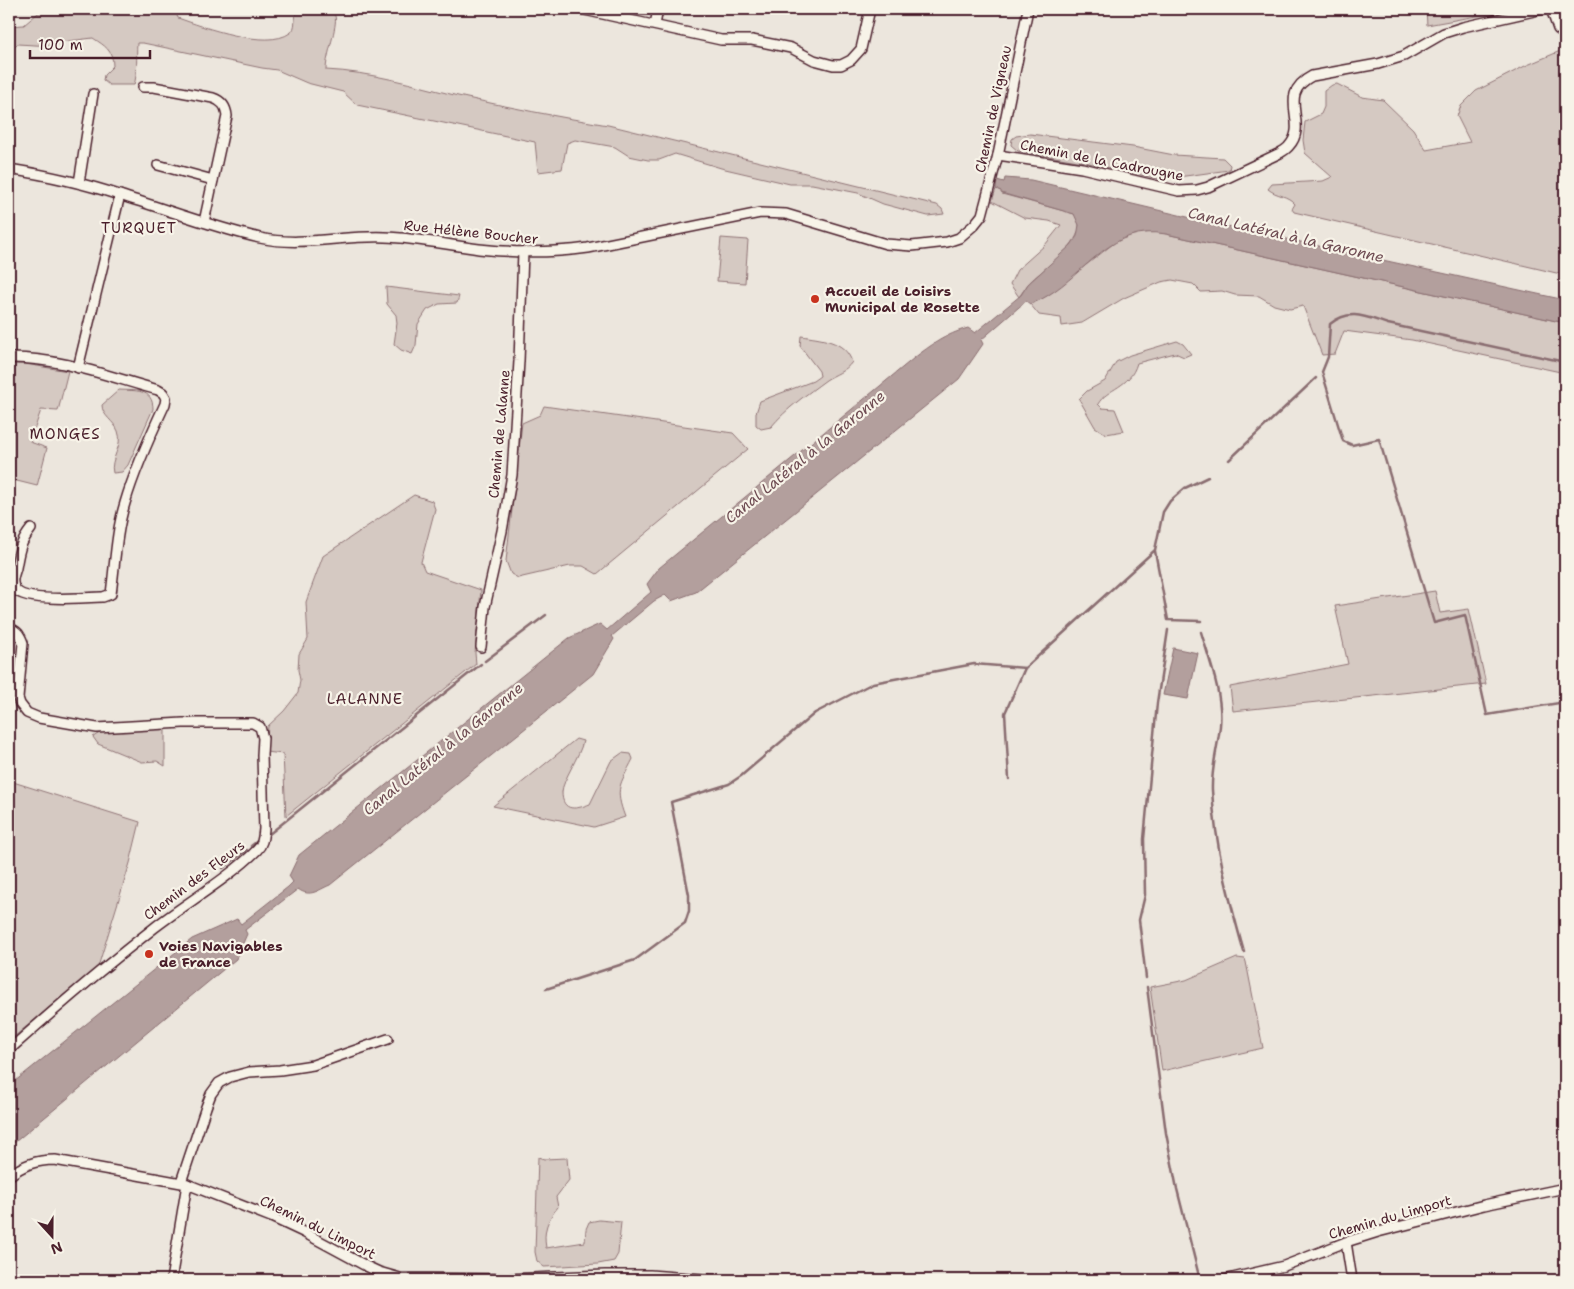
<svg xmlns="http://www.w3.org/2000/svg" width="1574" height="1289" font-family="'Shantell Sans',sans-serif">
	<rect width="100%" height="100%" fill="#ece6dd"/>
	<filter id="ink" filterUnits="userSpaceOnUse"><feTurbulence type="fractalNoise" baseFrequency=".02" numOctaves="2"/><feDisplacementMap in="SourceGraphic" scale="10" xChannelSelector="R" yChannelSelector="G"/><feConvolveMatrix kernelMatrix="1 2 1 2 8 2 1 2 1" color-interpolation-filters="sRGB"/></filter>
	<g filter="url(#ink)">
		<g fill="#d5c9c2" stroke="#907476">
			<path d="M64,9h55l12,5 13,-5h30l4,9c25,9 89,32 112,15 7,-4 3,-16 8,-24h33c1,2 3,4 4,7 3,9 -9,40 -9,54 45,2 88,15 132,26 49,11 100,21 150,29l329,80 5,4 2,5 -16,2 -45,-12 -25,-11 -46,-9h-22l-69,-16 -46,-14 -16,6h-11l-19,-4 -14,-9 -40,-7 -8,3 -5,26 -24,3 -3,-30 -178,-37 -14,-13 -36,-9 -30,-13 -15,-2 -119,-25h-6c-1,15 1,29 -3,42h-25l-6,-5 1,-5 9,-9c0,-16 -8,-20 -20,-28l-33,4 -7,4 -36,-2 -6,8h-2v-26l15,-1 14,-12z"/>
			<polygon points="1426,9 1516,9 1427,25"/>
			<path d="M1565,49v226l-271,-63 -2,-3 3,-5c-7,-9 -19,-8 -27,-15l4,-5 51,-3 9,-4 -27,-24 -2,-13 2,-18 16,-8 3,-7v-16l8,-6 5,-1 25,13 21,3 30,29 13,21 44,-8 -13,-26 4,-10 15,-15 49,-25z"/>
			<polygon points="1030,134 1133,147 1174,155 1223,158 1230,165 1229,170 1178,177 1158,179 1084,162 1018,151 1011,145 1012,139 1016,136"/>
			<path d="M996,189l6,2v3l73,20c19,25 -33,54 -47,70 -3,4 -6,9 -9,13l-9,-13 7,-14 28,-25 16,-20 -12,-4 -24,-3 -33,-17z"/>
			<polygon points="1153,231 1565,323 1565,373 1412,340 1344,331 1335,354 1322,355 1303,306 1290,309 1274,305 1259,296 1235,295 1222,291 1201,292 1193,284 1172,280 1161,282 1124,298 1082,323 1062,326 1061,318 1039,315 1030,304 1048,295 1118,240 1134,234"/>
			<polygon points="721,238 748,240 745,283 717,281"/>
			<polygon points="386,287 459,296 457,303 439,304 427,310 418,324 416,345 412,354 401,350 394,344 397,323 396,315 387,304"/>
			<path d="M801,336c19,3 44,4 51,26 -7,10 -17,12 -26,18 -19,14 -40,29 -55,47l-10,2 -5,-4v-12l4,-12 53,-20 7,-5 -1,-5 -19,-25z"/>
			<path d="M1177,341l6,3 8,10 -7,3 -9,-4 -38,10c-7,25 -30,25 -39,41l4,4 13,1 9,22 -18,3 -11,-7 -16,-28 8,-8 18,-10 11,-19 14,-7z"/>
			<polygon points="9,364 25,364 68,371 58,411 41,410 30,442 47,448 37,486 9,479"/>
			<path d="M119,390c16,1 34,-2 34,19l-25,56 -6,7 -9,1c-4,-14 11,-27 5,-42 -4,-10 -16,-15 -16,-26z"/>
			<polygon points="544,406 733,433 748,449 597,574 583,566 570,566 518,578 511,574 506,561 522,423 540,415"/>
			<polygon points="414,495 432,501 435,509 421,562 425,571 481,590 475,653 476,664 286,816 283,754 266,752 268,726 284,711 298,693 300,680 298,670 299,654 308,639 306,602 323,556"/>
			<polygon points="1435,591 1440,613 1469,609 1486,684 1233,711 1230,687 1348,664 1335,606"/>
			<polygon points="165,727 165,766 157,761 142,762 98,744 93,737 103,731"/>
			<path d="M576,739l7,2c-3,15 -21,40 -21,51 0,21 15,17 28,12l21,-43 11,-8 9,1 2,5c-13,26 -19,29 -8,58l-31,10 -101,-21z"/>
			<polygon points="10,781 140,822 130,863 98,967 9,1041"/>
			<polygon points="1237,958 1245,959 1246,962 1263,1048 1162,1071 1150,987 1186,980"/>
			<path d="M538,1157l6,2 23,-1 2,22 -13,17 2,10c-11,13 -15,24 -12,41l39,-6 1,-13 3,-7 10,-2 22,2 -3,32 -4,7 -16,3 -54,3 -7,-6 -2,-9z"/>
		</g>
		<g fill="#b39f9d" stroke="#896c6f">
			<path d="M1005,178l26,2 169,40 365,80v23l-399,-89c-54,-10 -78,37 -119,62 -5,3 -11,6 -17,8l-4,-3 -45,39 2,4 -24,35 -263,213 -25,9 -6,-6 -11,6 -42,35 2,3 -21,35 -263,211c-12,5 -20,13 -32,4l-53,41 2,4 -11,25 -227,188v-61l183,-147 45,-20 4,5 47,-37 5,-5 -4,-6 10,-21 270,-217 31,-14 7,6 44,-38 -4,-8 12,-16 255,-210c17,-13 32,-24 54,-30l7,5 46,-38 7,-11 43,-39 6,-9 2,-11 -5,-11 -73,-21v-2l-5,-2 1,-9 7,2z"/>
			<polygon points="1173,648 1198,653 1188,699 1163,695"/>
		</g>
		<g fill="none" stroke-linecap="round" stroke-linejoin="round">
			<g stroke="#896c6f" stroke-width="2.5">
				<path d="M1565,362l-177,-38c-22,-7 -38,-16 -58,0l-2,33 -6,15 21,69 9,4 27,-6 55,184 31,-8 22,100 78,-13"/>
				<polyline points="1229,460 1316,378"/>
				<polyline points="1155,551 1168,620 1201,621"/>
				<path d="M1201,632c9,30 22,63 19,94 -2,21 -9,43 -8,64 3,56 17,109 32,162"/>
				<polyline points="485,661 546,615"/>
				<polyline points="1009,779 1005,713 1025,668"/>
				<polyline points="268,835 481,664"/>
				<polyline points="251,846 260,839"/>
				<polyline points="223,868 247,850"/>
				<polyline points="1146,978 1139,920 1145,895 1144,839 1157,703 1168,630"/>
				<polyline points="1147,987 1166,1133 1177,1189 1200,1280"/>
				<polyline points="546,989 635,960 685,923 689,911 689,895 671,802 729,784 741,776 815,713 873,683 974,664 1025,668 1155,550 1163,512 1170,501 1185,488 1208,477"/>
			</g>
			<defs>
				<g id="minor">
					<polyline points="580,9 721,40 752,40 791,48 814,60 833,65 841,65 851,60 861,49 870,9"/>
					<polyline points="1551,9 1558,29 1565,34"/>
					<polyline points="655,25 658,9"/>
					<path d="M143,87h11l59,11c9,3 13,8 14,18l-23,106"/>
					<path d="M998,155l84,13 97,23 18,-1 11,-3 72,-34c3,-2 7,-4 9,-7 21,-23 -14,-51 23,-70l66,-12 26,-8 40,-23 19,-6 80,-18"/>
					<polyline points="158,165 213,180"/>
					<path d="M9,169c37,6 74,14 110,26 47,14 93,32 141,43 41,9 84,-3 125,-1 32,1 63,8 94,12 37,4 73,4 109,-1l172,-35 26,1 100,30 26,2 35,-4 12,-4 15,-13 8,-10 16,-60 30,-146"/>
					<polyline points="79,183 93,94"/>
					<path d="M9,358c50,-1 101,19 149,32l5,3 3,5 -1,6c-15,32 -30,65 -40,99 -9,29 -10,61 -14,91l-8,3c-17,1 -78,5 -87,-7 -6,-7 -2,-15 0,-22 3,-17 4,-25 15,-39"/>
					<polyline points="78,368 120,195"/>
					<path d="M9,628c8,2 11,7 14,15l-5,55 2,6 7,9 12,5 58,10 86,-5h70l7,4 3,11 -1,17 2,74c-1,8 -1,15 -7,21 -29,29 -71,53 -103,78 -50,39 -98,80 -145,122"/>
					<polyline points="481,647 485,607 502,531 512,475 519,361 523,252"/>
					<path d="M9,1176c14,-11 27,-16 46,-16l132,24 84,33 32,15 63,34 13,6 21,6 108,1 97,-4h45l65,5"/>
					<polyline points="181,1182 206,1107 211,1094 219,1083 230,1077 249,1072 280,1070 313,1065 388,1039"/>
					<polyline points="1346,1242 1352,1280"/>
					<polyline points="171,1280 187,1184"/>
					<polyline points="1224,1280 1284,1266 1346,1242 1378,1232 1484,1205 1565,1188"/>
				</g>
			</defs>
			<use href="#minor" stroke="#4a1f2b" stroke-width="12"/>
			<use href="#minor" stroke="#f7f3e8" stroke-width="9"/>
		</g>
	</g>
	<g fill="#c8321e" stroke="#f7f3e8" stroke-width="2">
		<circle cx="815" cy="299" r="5"/>
		<circle cx="149" cy="954" r="5"/>
	</g>
	<g text-anchor="middle" dominant-baseline="central" stroke-width="4.5" stroke-linejoin="round" paint-order="stroke">
		<g font-size="14" fill="#4a1f2b" stroke="#f7f3e8">
			<text transform="translate(993 109) rotate(-78)">Chemin de Vigneau</text>
			<text transform="translate(1102 160) rotate(11)">Chemin de la Cadrougne</text>
			<text transform="translate(471 232) rotate(6)">Rue Hélène Boucher</text>
			<text transform="translate(499 434) rotate(-85)">Chemin de Lalanne</text>
			<text transform="translate(194 880) rotate(-37)">Chemin des Fleurs</text>
			<text transform="translate(1390 1217) rotate(-16)">Chemin du Limport</text>
			<text transform="translate(318 1227) rotate(26)">Chemin du Limport</text>
		</g>
		<g font-size="14" font-weight="bold" fill="#4a1f2b" stroke="#f7f3e8" text-anchor="start">
			<text x="825" y="291">Accueil de Loisirs<tspan x="825" dy="16">Municipal de Rosette</tspan></text>
			<text x="159" y="946">Voies Navigables<tspan x="159" dy="16">de France</tspan></text>
		</g>
		<g font-size="15" letter-spacing="1" fill="#4a1f2b" stroke="#f7f3e8">
			<text x="139" y="228">TURQUET</text>
			<text x="65" y="434">MONGES</text>
			<text x="365" y="699">LALANNE</text>
		</g>
		<g font-size="15" font-style="italic" fill="#6f4c53" stroke="#f7f3e8">
			<text transform="translate(1286 235) rotate(13)">Canal Latéral à la Garonne</text>
			<text transform="translate(805 457) rotate(-39)">Canal Latéral à la Garonne</text>
			<text transform="translate(443 749) rotate(-39)">Canal Latéral à la Garonne</text>
		</g>
	</g>
	<rect width="1574" height="1289" fill="none" stroke="#f7f3e8" stroke-width="30"/>
	<rect x="15" y="15" width="1544" height="1259" fill="none" stroke="#4a1f2b" stroke-width="2" filter="url(#ink)"/>
	<g transform="translate(52 1236) rotate(159)" stroke="#f7f3e8" stroke-width="4" paint-order="stroke">
	<path d="M0-4L9 19L0 12L-9 19Z" fill="#4a1f2b"/>
	<text y="-8" font-size="14" font-weight="bold" text-anchor="middle" fill="#4a1f2b">N</text>
	</g>
	<path d="M30 50v8h120v-8" fill="none" stroke="#4a1f2b" stroke-width="2.5"/>
	<text x="38" y="50" font-size="15" fill="#4a1f2b" stroke="#f7f3e8" stroke-width="4" paint-order="stroke">100 m</text>
</svg>
